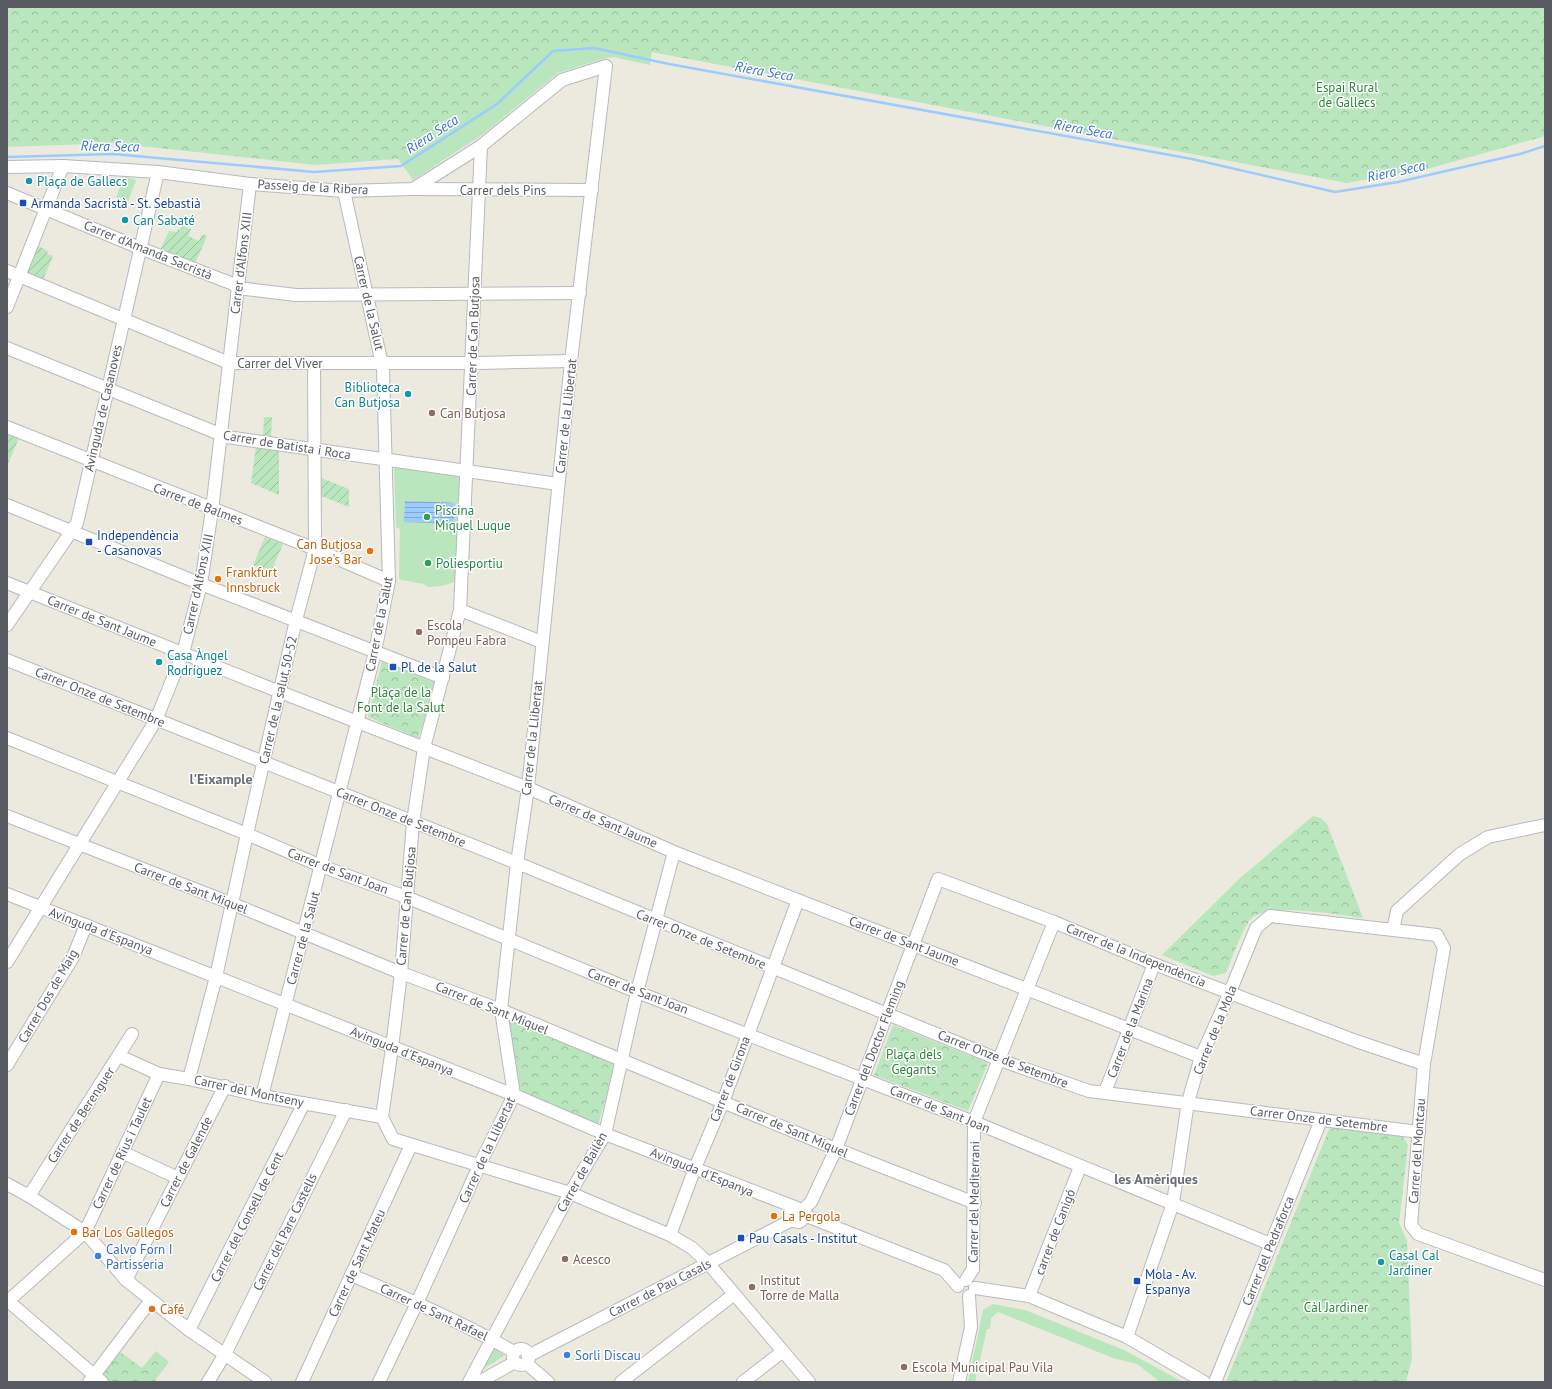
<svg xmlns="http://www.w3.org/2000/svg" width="1552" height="1389" font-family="'PT Sans',sans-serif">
	<defs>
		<pattern id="park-crowns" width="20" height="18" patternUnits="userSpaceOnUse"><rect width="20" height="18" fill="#b9e6bd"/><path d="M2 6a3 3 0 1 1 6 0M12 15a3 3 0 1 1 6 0" fill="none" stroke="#99bd9d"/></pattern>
		<pattern id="garden-furrows" width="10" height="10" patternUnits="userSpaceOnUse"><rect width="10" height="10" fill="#b9e6bd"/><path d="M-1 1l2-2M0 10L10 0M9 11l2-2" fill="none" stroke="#99bd9d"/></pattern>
		<pattern id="water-rules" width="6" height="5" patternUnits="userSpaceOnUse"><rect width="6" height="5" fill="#9ccbff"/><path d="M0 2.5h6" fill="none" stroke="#82a8d2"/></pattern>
	</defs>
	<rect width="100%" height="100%" fill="#eceade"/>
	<g fill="#b9e6bd">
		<polygon points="552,26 653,44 650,65 613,57 602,59 558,73 482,135 413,180 398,159 494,96"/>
		<polygon points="124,176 136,180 128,202 116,198"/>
		<polygon points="397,467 456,476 460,479 457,581 442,586 428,587 424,584 401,580 399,578 400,529 396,527 394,469"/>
		<polygon points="993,1304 1025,1310 1124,1350 1183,1382 1160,1382 1137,1364 1113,1358 998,1312 991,1318 990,1329 987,1329 975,1382 968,1382 983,1310"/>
	</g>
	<g fill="url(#park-crowns)">
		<polygon points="7,7 1545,7 1545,136 1431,168 1347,183 593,41 548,45 494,96 398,159 315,165 113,143 7,147"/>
		<polygon points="382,661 436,683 418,738 368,717"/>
		<path d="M1313,816l8,2 6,6 36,94c-23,-3 -98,-17 -113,2 -8,10 -19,41 -24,53l-13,3 -51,-21 77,-76z"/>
		<polygon points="507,1019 615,1063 598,1126 517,1092"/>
		<polygon points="893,1025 988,1063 968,1111 874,1075"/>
		<polygon points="1330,1127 1398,1135 1404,1138 1408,1145 1399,1223 1407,1241 1412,1358 1406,1382 1226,1382"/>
		<polygon points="493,1347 504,1356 483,1369"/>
		<polygon points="115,1348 142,1368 156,1351 169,1362 154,1382 102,1382 94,1375"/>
	</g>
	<g fill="url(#garden-furrows)">
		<polygon points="182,226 191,229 188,236 199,241 202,234 207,236 195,264 160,250 169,231 177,232 178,229 181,230"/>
		<polygon points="37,245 48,251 47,254 53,256 43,280 28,274 26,271"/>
		<polygon points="264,417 272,417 271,437 263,437"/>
		<polygon points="7,433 19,438 7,466"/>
		<polygon points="256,447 279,451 279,495 251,483"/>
		<polygon points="319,477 349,489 349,507 319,495"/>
		<polygon points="265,537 283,544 271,572 253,565"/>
	</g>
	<g fill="url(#water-rules)">
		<polygon points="405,501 440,502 439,523 404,522"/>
		<polygon points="441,502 455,503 454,524 440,523"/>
	</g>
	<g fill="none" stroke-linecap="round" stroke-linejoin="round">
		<polyline stroke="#9ccbff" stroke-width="2.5" points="7,157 113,154 314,172 401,166 497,104 553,51 594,48 669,64 1192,159 1335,192 1398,182 1520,154 1545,146"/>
		<defs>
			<g id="minor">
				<polyline points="481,146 460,610 424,748 413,822 401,973 392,1048 382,1117 393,1139 570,1193 670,1235 692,1248 708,1263 809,1382"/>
				<polyline points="7,167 63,166 158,172 250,184 344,191 413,189 481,146 562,80 606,66 571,361 528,788 517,863 501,1010 514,1095 479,1166 417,1303 379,1382"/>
				<polyline points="413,189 592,190"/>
				<polyline points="7,193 140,248 233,284 238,288 296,295 580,293"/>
				<polyline points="7,271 229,363 478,363 571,361"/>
				<polyline points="7,307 63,166"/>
				<polyline points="7,348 227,437 558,484"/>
				<polyline points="7,427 315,549 389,581"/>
				<polyline points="7,505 201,584 443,678"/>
				<polyline points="7,583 280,692 528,788 674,852 1201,1057"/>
				<polyline points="460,610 542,642"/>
				<polyline points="7,625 77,523 158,172"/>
				<polyline points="7,660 517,863 1000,1060 1089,1091 1419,1132"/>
				<polyline points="7,738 247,834 321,866 406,897 637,992 974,1122 1270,1244"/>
				<polyline points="7,816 233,904 401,973 501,1010 836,1149 975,1203"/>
				<polyline points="7,894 514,1095 605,1134 800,1209 804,1215 802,1220 799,1222 794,1221 791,1218 791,1213 796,1209"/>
				<polyline points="1393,930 1397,911 1460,854 1488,837 1545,825"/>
				<polyline points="7,962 156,720 183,653 201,584 212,510 250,184"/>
				<polyline points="119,1056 159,1074 189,1079 262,1096 382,1117"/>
				<polyline points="7,1065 73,957 86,925"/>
				<polyline points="189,1079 216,977 247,834 296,620 315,549 314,363"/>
				<polyline points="1105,1092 1154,964"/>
				<polyline points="262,1096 375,652 389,581 383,369 344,191"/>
				<polyline points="122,1152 178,1178"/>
				<polyline points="7,1184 29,1196 85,1232 126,1280 189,1330 265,1382"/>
				<polyline points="29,1196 132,1034"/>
				<polyline points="802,1211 811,1202 836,1149 938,879 1054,922 1154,964 1356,1041 1424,1064"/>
				<polyline points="804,1215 944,1270 958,1286"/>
				<polyline points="670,1235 695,1168 723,1102 798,900"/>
				<path d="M351,1275c56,23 111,47 163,77"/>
				<polyline points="126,1280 225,1086"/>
				<polyline points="966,1280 973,1269 974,1122 1054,922"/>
				<polyline points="975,1288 1029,1296 1127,1337 1204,1382"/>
				<polyline points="1029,1296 1080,1167"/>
				<polyline points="7,1300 102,1382"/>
				<polyline points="7,1302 85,1232 159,1074"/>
				<polyline points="189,1330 304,1103"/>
				<polyline points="1127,1337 1173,1203 1188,1102 1201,1057 1230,992 1256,928 1270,916 1437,935 1444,948 1424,1064 1411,1225 1418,1234 1545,1280"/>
				<circle cx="521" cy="1357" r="8"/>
				<polyline points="528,1356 792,1220"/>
				<polyline points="526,1363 548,1382"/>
				<polyline points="89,1382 151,1300"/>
				<polyline points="208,1382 225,1354 346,1110"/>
				<polyline points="302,1382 411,1145"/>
				<polyline points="469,1382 570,1193 605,1134 637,992 674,852"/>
				<polyline points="479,1382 515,1362"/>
				<polyline points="621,1382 733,1295"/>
				<polyline points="743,1382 782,1352"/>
				<polyline points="959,1382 971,1327 969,1296"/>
				<polyline points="1215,1382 1321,1120"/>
			</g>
		</defs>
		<use href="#minor" stroke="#b7b9bf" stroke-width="14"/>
		<use href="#minor" stroke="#fff" stroke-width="12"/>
	</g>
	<g fill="#0f9aa8" stroke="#fff" stroke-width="1.5">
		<circle cx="29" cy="181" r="4"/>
		<circle cx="125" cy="220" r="4"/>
		<circle cx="408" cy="394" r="4"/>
		<circle cx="159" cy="662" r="4"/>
		<circle cx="1381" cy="1262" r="4"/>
	</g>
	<g fill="#1a4fb4" stroke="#fff" stroke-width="1.5">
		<rect x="19" y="199" width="8" height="8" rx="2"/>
		<rect x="85" y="538" width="8" height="8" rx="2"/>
		<rect x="389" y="663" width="8" height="8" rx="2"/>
		<rect x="737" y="1234" width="8" height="8" rx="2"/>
		<rect x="1133" y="1277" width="8" height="8" rx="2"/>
	</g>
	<g fill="#8d6e63" stroke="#fff" stroke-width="1.5">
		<circle cx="432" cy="413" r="4"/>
		<circle cx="419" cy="632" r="4"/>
		<circle cx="565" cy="1259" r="4"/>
		<circle cx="752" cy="1287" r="4"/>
		<circle cx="904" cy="1367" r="4"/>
	</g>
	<g fill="#2e9e5b" stroke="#fff" stroke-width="1.5">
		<circle cx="427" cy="517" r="4"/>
		<circle cx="428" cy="563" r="4"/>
	</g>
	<g fill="#e8710a" stroke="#fff" stroke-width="1.5">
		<circle cx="370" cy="551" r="4"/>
		<circle cx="218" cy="579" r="4"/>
		<circle cx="774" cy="1216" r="4"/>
		<circle cx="74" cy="1232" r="4"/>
		<circle cx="152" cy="1309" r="4"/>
	</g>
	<g fill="#3f7fe0" stroke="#fff" stroke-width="1.5">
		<circle cx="98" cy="1256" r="4"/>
		<circle cx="567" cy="1355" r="4"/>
	</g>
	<g text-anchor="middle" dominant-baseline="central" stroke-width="3" stroke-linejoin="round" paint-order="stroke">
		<g font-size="13" fill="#2e823a" stroke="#fff">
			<text x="1347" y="87">Espai Rural<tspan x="1347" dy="15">de Gallecs</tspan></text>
			<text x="401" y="692">Plaça de la<tspan x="401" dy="15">Font de la Salut</tspan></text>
			<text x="914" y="1054">Plaça dels<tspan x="914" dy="15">Gegants</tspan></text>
			<text x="1336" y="1307">Càl Jardiner</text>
		</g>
		<g font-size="13" fill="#0d838f" stroke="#fff" text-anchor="start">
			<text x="37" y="181">Plaça de Gallecs</text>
			<text x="133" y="220">Can Sabaté</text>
			<text x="400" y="387" text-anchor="end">Biblioteca<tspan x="400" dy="15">Can Butjosa</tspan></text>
			<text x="167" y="655">Casa Àngel<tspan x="167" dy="15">Rodríguez</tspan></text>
			<text x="1389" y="1255">Casal Cal<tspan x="1389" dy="15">Jardiner</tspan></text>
		</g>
		<g font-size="13" fill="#585b61" stroke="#fff">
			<text transform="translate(313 187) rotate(3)">Passeig de la Ribera</text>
			<text x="503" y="190">Carrer dels Pins</text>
			<text transform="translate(148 250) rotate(22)">Carrer d'Amanda Sacristà</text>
			<text transform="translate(241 263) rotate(-83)">Carrer d'Alfons XIII</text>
			<text transform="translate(369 303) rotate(77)">Carrer de la Salut</text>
			<text transform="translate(473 336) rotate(-88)">Carrer de Can Butjosa</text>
			<text x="280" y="363">Carrer del Viver</text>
			<text transform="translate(103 408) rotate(-77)">Avinguda de Casanoves</text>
			<text transform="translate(566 416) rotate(-84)">Carrer de la Llibertat</text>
			<text transform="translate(287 445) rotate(9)">Carrer de Batista i Roca</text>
			<text transform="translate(198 504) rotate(21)">Carrer de Balmes</text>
			<text transform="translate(198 584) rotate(-78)">Carrer d'Alfons XIII</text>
			<text transform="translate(102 621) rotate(22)">Carrer de Sant Jaume</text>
			<text transform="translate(379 624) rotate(-79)">Carrer de la Salut</text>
			<text transform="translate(100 697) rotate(22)">Carrer Onze de Setembre</text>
			<text transform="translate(278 700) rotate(-77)">Carrer de la salut,50-52</text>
			<text transform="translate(532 738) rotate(-84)">Carrer de la Llibertat</text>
			<text transform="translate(401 817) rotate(22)">Carrer Onze de Setembre</text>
			<text transform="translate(603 821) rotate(23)">Carrer de Sant Jaume</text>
			<text transform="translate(338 871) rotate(21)">Carrer de Sant Joan</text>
			<text transform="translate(191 888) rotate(21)">Carrer de Sant Miquel</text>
			<text transform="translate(406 906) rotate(-85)">Carrer de Can Butjosa</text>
			<text transform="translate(101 931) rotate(21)">Avinguda d'Espanya</text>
			<text transform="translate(303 938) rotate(-75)">Carrer de la Salut</text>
			<text transform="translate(701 939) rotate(22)">Carrer Onze de Setembre</text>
			<text transform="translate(904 941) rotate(21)">Carrer de Sant Jaume</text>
			<text transform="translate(1136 955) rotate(22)">Carrer de la Independència</text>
			<text transform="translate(638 991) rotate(21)">Carrer de Sant Joan</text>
			<text transform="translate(48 996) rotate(-60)">Carrer Dos de Maig</text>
			<text transform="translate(492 1008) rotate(22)">Carrer de Sant Miquel</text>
			<text transform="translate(1130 1028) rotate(-69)">Carrer de la Marina</text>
			<text transform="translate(1215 1030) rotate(-68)">Carrer de la Mola</text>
			<text transform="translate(874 1048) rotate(-69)">Carrer del Doctor Fleming</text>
			<text transform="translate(402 1051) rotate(22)">Avinguda d'Espanya</text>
			<text transform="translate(1003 1059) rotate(21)">Carrer Onze de Setembre</text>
			<text transform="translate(730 1079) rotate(-69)">Carrer de Girona</text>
			<text transform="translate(249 1091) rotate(12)">Carrer del Montseny</text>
			<text transform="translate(940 1109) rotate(22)">Carrer de Sant Joan</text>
			<text transform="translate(81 1115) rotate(-57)">Carrer de Berenguer</text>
			<text transform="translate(1319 1119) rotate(7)">Carrer Onze de Setembre</text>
			<text transform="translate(792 1130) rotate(23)">Carrer de Sant Miquel</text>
			<text transform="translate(487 1150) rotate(-65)">Carrer de la Llibertat</text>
			<text transform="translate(1417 1151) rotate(-86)">Carrer del Montcau</text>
			<text transform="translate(122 1153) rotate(-65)">Carrer de Rius i Taulet</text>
			<text transform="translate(186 1162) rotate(-63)">Carrer de Galende</text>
			<text transform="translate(582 1172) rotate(-61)">Carrer de Bailèn</text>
			<text transform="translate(702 1172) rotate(22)">Avinguda d'Espanya</text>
			<text transform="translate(974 1202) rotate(-89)">Carrer del Mediterrani</text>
			<text transform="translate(247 1217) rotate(-63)">Carrer del Consell de Cent</text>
			<text transform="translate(285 1232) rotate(-64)">Carrer del Pare Castells</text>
			<text transform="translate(1055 1232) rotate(-69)">carrer de Canigó</text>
			<text transform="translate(1268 1251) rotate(-68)">Carrer del Pedraforca</text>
			<text transform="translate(357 1263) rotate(-65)">Carrer de Sant Mateu</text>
			<text transform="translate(660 1288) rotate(-27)">Carrer de Pau Casals</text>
			<text transform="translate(434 1312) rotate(25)">Carrer de Sant Rafael</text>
		</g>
		<g font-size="13" fill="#164399" stroke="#fff" text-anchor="start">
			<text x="31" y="203">Armanda Sacristà - St. Sebastià</text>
			<text x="97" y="535">Independència<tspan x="97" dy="15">- Casanovas</tspan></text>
			<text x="401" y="667">Pl. de la Salut</text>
			<text x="749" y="1238">Pau Casals - Institut</text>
			<text x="1145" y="1274">Mola - Av.<tspan x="1145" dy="15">Espanya</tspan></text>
		</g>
		<g font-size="13" fill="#785e54" stroke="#fff" text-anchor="start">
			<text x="440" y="413">Can Butjosa</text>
			<text x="427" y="625">Escola<tspan x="427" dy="15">Pompeu Fabra</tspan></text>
			<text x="573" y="1259">Acesco</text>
			<text x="760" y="1280">Institut<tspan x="760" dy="15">Torre de Malla</tspan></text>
			<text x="912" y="1367">Escola Municipal Pau Vila</text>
		</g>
		<g font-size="13" fill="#27864d" stroke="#fff" text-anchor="start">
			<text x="435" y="510">Piscina<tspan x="435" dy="15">Miquel Luque</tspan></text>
			<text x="436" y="563">Poliesportiu</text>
		</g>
		<g font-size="13" fill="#c56008" stroke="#fff" text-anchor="start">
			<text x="362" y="544" text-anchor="end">Can Butjosa<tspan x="362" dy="15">Jose's Bar</tspan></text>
			<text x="226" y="572">Frankfurt<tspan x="226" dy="15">Innsbruck</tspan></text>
			<text x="782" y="1216">La Pergola</text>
			<text x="82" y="1232">Bar Los Gallegos</text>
			<text x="160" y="1309">Café</text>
		</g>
		<g font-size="13" fill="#366cbe" stroke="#fff" text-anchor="start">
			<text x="106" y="1249">Calvo Forn I<tspan x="106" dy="15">Partisseria</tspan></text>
			<text x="575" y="1355">Sorli Discau</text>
		</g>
		<g font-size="14" font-style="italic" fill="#3871c8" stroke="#fff">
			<text transform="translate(764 71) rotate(10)">Riera Seca</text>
			<text transform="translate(1083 129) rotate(10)">Riera Seca</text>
			<text transform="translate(432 134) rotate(-33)">Riera Seca</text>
			<text transform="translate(110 146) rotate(1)">Riera Seca</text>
			<text transform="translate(1396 171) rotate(-12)">Riera Seca</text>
		</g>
		<g font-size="14" font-weight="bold" fill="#696d73" stroke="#fff">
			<text x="221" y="779">l'Eixample</text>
			<text x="1156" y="1179">les Amèriques</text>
		</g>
	</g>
	<rect width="1552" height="1389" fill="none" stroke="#585b61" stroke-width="16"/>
</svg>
